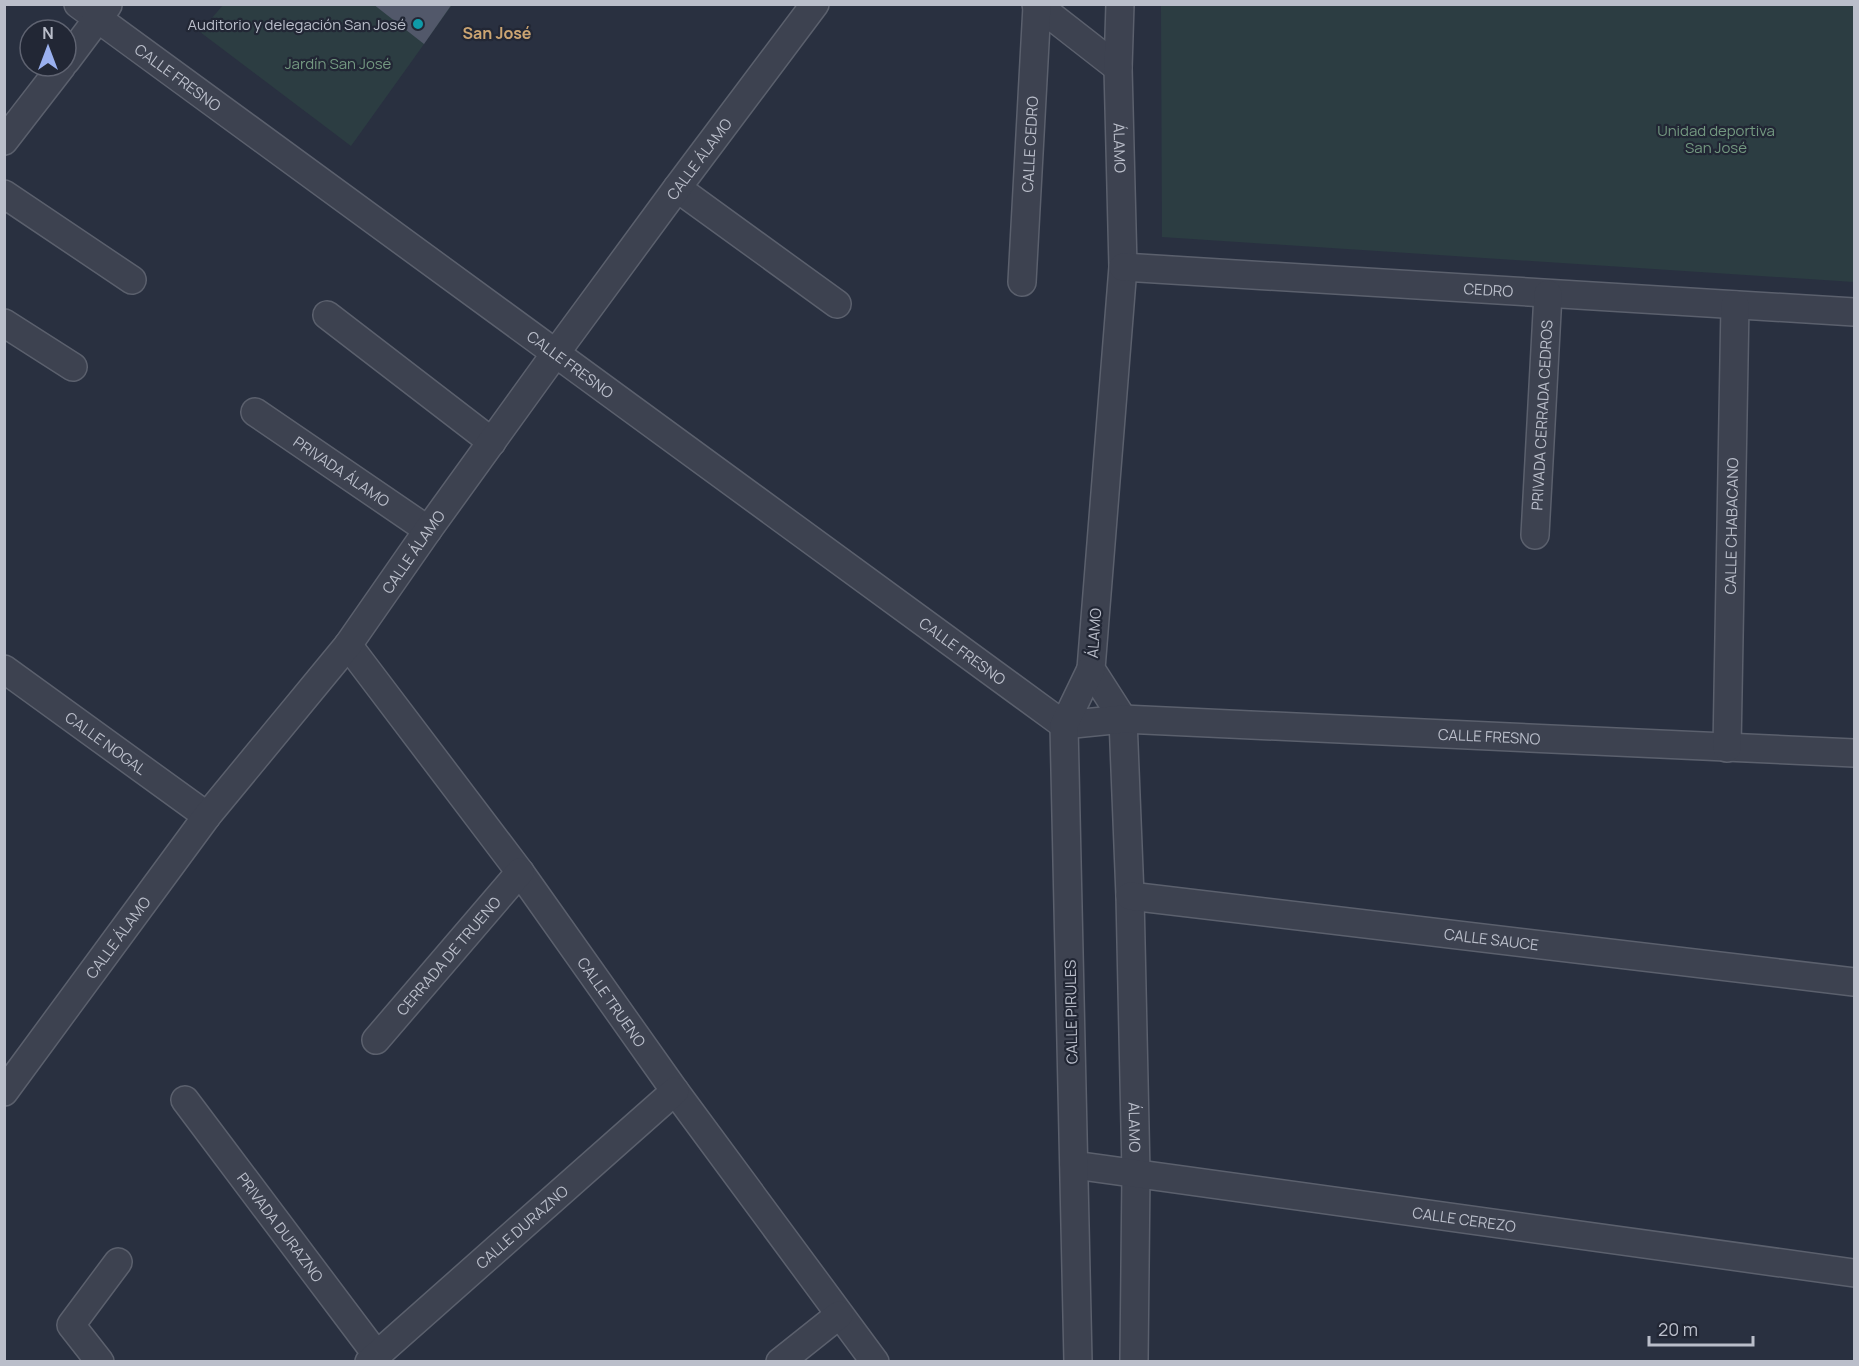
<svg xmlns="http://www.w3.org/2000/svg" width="1859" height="1366" font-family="Manrope,sans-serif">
	<rect width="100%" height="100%" fill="#293040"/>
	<g fill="#2c3d42">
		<polygon points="223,5 452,5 351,146 200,32"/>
		<polygon points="1161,5 1854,5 1854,282 1162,237"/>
	</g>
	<polygon fill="#52586a" points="373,4 452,4 424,44"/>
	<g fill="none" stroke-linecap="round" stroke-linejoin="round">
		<defs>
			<g id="minor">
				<path id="s1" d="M78,4l986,721"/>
				<polyline points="1036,4 1118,68"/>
				<path id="s2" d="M1120,4l-2,64 5,199 -32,402 32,50 7,177 6,277 -2,189"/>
				<polyline points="66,61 108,5"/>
				<polyline points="4,141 62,66"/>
				<polyline points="677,188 837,304"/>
				<polyline points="4,194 132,280"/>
				<path id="s3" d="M1123,267l731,45"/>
				<path id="s4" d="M1022,282l15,-276"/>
				<polyline points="327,315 492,442"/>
				<polyline points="4,323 73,367"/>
				<path id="s5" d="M255,412l173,118"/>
				<path id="s6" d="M1535,535l13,-241"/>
				<path id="s7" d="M348,645l172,227 155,219 200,271"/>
				<path id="s8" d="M4,669l203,147"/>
				<path id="s9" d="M1064,725l59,-6 731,34"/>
				<path id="s10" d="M1727,748l8,-443"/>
				<path id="s11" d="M1130,896l724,86"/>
				<path id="s12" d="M376,1040l144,-168"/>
				<path id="s13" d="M4,1092l203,-276 141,-171 80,-115 127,-176 122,-166 138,-184"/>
				<path id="s14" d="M185,1100l191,254"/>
				<path id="s15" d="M1074,1165l780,108"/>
				<polyline points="100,1362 71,1325 118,1262"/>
				<path id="s16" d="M369,1362l306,-271"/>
				<polyline points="780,1362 839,1315"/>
				<polyline points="1078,1362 1064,725 1091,669"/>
			</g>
		</defs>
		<use href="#minor" stroke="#5b606d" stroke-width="30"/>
		<use href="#minor" stroke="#3d4250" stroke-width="27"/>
	</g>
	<circle fill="#0f9aa8" stroke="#222735" stroke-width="2" cx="418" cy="24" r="6"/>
	<g text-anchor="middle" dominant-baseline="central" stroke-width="4.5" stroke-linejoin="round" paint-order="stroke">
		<g font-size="15" fill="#babeca" stroke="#222735" text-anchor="end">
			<text x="406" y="24">Auditorio y delegación San José</text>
		</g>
		<g font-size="15" fill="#739880" stroke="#222735">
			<text x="338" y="63">Jardín San José</text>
			<text x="1716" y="130">Unidad deportiva<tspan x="1716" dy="17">San José</tspan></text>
		</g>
		<g font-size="15" fill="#babeca" stroke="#222735">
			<text stroke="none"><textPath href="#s1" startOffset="124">CALLE FRESNO</textPath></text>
			<text stroke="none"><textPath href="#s4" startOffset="138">CALLE CEDRO</textPath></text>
			<text stroke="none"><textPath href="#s2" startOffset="144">ÁLAMO</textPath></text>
			<text stroke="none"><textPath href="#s13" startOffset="1164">CALLE ÁLAMO</textPath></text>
			<text stroke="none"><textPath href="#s3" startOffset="366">CEDRO</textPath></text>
			<text stroke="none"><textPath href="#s1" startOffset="610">CALLE FRESNO</textPath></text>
			<text stroke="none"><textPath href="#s6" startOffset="120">PRIVADA CERRADA CEDROS</textPath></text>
			<text stroke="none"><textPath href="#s5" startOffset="105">PRIVADA ÁLAMO</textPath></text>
			<text stroke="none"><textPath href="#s10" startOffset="222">CALLE CHABACANO</textPath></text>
			<text stroke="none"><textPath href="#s13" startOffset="678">CALLE ÁLAMO</textPath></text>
			<text transform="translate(1094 633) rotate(-86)">ÁLAMO</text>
			<text stroke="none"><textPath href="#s1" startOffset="1096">CALLE FRESNO</textPath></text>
			<text stroke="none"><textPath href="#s9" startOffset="426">CALLE FRESNO</textPath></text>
			<text stroke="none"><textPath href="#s8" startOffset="126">CALLE NOGAL</textPath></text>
			<text stroke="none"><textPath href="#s13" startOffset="192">CALLE ÁLAMO</textPath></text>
			<text stroke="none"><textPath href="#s11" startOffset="364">CALLE SAUCE</textPath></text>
			<text stroke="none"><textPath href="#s12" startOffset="111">CERRADA DE TRUENO</textPath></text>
			<text stroke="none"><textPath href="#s7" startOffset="444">CALLE TRUENO</textPath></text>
			<text transform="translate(1071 1012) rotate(-91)">CALLE PIRULES</text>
			<text stroke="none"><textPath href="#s2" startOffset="1134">ÁLAMO</textPath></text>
			<text stroke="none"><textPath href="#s15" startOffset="394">CALLE CEREZO</textPath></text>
			<text stroke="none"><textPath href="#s16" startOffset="204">CALLE DURAZNO</textPath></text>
			<text stroke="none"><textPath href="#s14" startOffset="159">PRIVADA DURAZNO</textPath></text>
		</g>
		<g font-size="16" font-weight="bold" fill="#cca572" stroke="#222735">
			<text x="497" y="33">San José</text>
		</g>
	</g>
	<rect width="1859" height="1366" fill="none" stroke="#babeca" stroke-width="12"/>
	<g transform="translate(48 48)"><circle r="28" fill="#222735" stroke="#5f6371" stroke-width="1.5"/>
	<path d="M0-4.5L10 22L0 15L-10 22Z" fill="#9ab0ef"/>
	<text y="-9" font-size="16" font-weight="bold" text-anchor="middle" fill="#babeca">N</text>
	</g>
	<path d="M1649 1336v9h104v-9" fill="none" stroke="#babeca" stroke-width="3"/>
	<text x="1658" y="1336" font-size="18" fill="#babeca" stroke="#222735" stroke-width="4.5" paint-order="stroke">20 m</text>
</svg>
